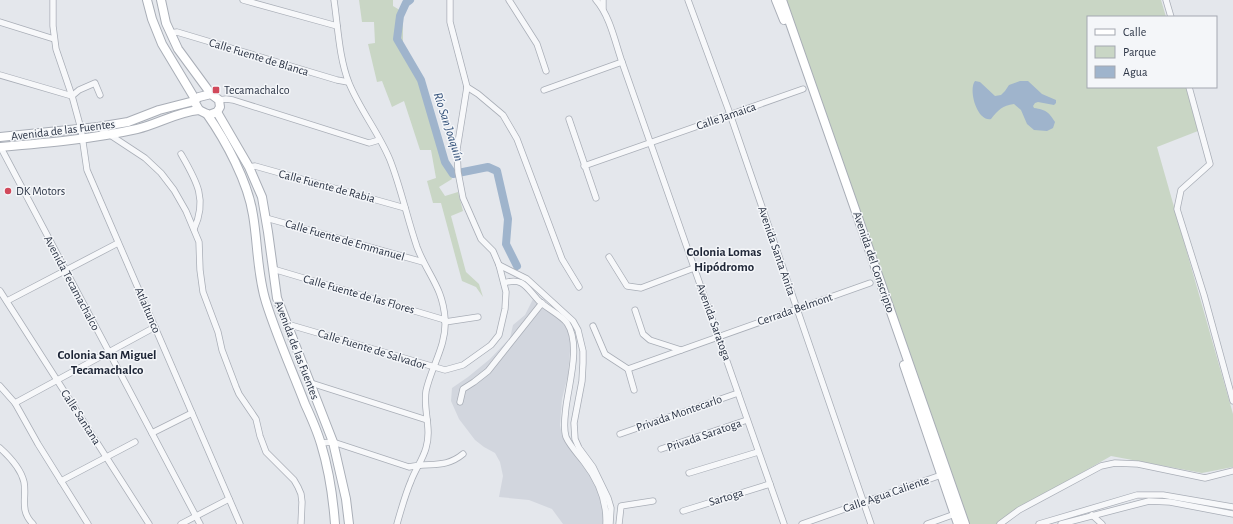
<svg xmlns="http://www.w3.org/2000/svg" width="1233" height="524" font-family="'Alegreya Sans',sans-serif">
	<rect width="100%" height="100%" fill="#e4e7ec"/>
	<polygon fill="#d2d6de" points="533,299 541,307 545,308 564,322 571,339 568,375 562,399 560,425 562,436 590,475 598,490 603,507 603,524 563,524 552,509 529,500 499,497 503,476 500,462 495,453 484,447 475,440 459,419 451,401 452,388 468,377 490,359 510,338 513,325 525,315"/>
	<g fill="#c9d6c5">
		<polygon points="359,0 393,0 393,6 403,12 403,49 422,80 440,148 452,179 439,187 445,196 458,192 463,211 451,216 466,272 479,284 483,297 476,287 462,281 441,203 433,203 427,181 436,178 431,150 420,150 404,101 392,107 382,81 377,82 368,44 375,43 374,22 362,22"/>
		<polygon points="786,0 1161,0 1166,17 1088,17 1088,87 1186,87 1198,131 1157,147 1233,414 1233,467 1202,473 1111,456 1041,496 999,524 968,524"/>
	</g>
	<path fill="#9fb4cc" d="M975,81l5,1 15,14 6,-1 4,-4 4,-6 11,-4h8l14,13 14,6v3l-2,2 -16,-3 -3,1 -2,3 1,2c12,2 14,3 21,14l-2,6 -6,3 -13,-1 -7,-6 -6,-14 -7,-6c-12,2 -15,5 -23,15 -14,3 -23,-29 -16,-38z"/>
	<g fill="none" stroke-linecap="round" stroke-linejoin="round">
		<polyline stroke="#9fb4cc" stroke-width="8" points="410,0 406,3 400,16 397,39 421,80 445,162 453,174 488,167 497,171 508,219 506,244 517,266"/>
		<defs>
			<g id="street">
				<polyline points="53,0 53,26 56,49 72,96 81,129 87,170 240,524"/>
				<polyline points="243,0 337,26"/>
				<path d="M334,0c4,27 5,58 15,83 11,27 30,50 41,77 11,28 17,58 27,87 10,27 26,40 28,72 2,26 -14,48 -19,72 -3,19 6,38 0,57 -3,11 -11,22 -15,33 -6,14 -10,29 -14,43"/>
				<polyline points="509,0 537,44 546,71"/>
				<path d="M596,0c14,16 19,42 26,62l162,462"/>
				<polyline points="688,0 730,114 871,524"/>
				<polyline points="1166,0 1171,17"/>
				<polyline points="603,8 603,0"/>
				<polyline points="0,22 54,39"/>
				<polyline points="170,33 177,32 337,80 348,82"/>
				<polyline points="0,75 72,96 79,90 95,83 100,95"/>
				<polyline points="467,87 478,94 503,115 517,139 562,259 579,287"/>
				<polyline points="1189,87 1210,164 1181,190 1177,209 1204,295 1233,401"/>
				<polyline points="544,90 622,62"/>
				<polyline points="219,100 226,99 233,100 369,143 379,140"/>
				<polyline points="569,119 596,198"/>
				<polyline points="98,127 145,158 161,173 174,190 186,211 199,242 200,270 203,292 218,332 222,350 236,387 239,394 256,419 260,436 266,452 294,480 298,487 301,494 302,502 301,524"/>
				<polyline points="0,146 200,524"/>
				<path d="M181,154c15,26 27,45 13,75"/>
				<polyline points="584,166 803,89"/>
				<polyline points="249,167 255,166 405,208"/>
				<polyline points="266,218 423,262"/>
				<polyline points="609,257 627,286 641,288 694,268"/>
				<polyline points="499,265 527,279 573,321 578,330 583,351 583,363 582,381 574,423 575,439 579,448 593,467 608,498 611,508 610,524"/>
				<polyline points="273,269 445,320"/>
				<path d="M504,283c19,-6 22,4 34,17 8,8 23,15 29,23 14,21 2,60 -1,84 -1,9 -3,21 0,30 4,9 12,17 18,25 14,18 23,40 22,62"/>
				<polyline points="0,291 149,524"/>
				<polyline points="7,301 118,243"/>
				<polyline points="635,310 643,334 650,340 681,350"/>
				<polyline points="445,322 478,317"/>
				<polyline points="287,324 445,370 463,365 491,345 499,335 505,309 506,292 499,265 493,251 481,239 463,198 458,172 457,149 467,87 450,22 450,0"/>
				<polyline points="593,326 605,354 628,369"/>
				<polyline points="628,369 870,283"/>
				<polyline points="628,369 634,390"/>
				<polyline points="311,383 427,420"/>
				<polyline points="0,386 15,403 38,444 88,524"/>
				<polyline points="460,402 463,389 474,382 488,371 542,303"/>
				<polyline points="15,403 155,327"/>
				<polyline points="152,433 192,413"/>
				<polyline points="620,434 738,393"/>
				<path d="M321,443l12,-1 76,25c20,-5 36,2 54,-13"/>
				<path d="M0,448c10,9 21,21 24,34 3,16 -5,28 9,42"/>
				<polyline points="661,449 747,420"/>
				<polyline points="689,473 758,452"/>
				<polyline points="61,481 135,442"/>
				<polyline points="683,511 770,484"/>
				<polyline points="1092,515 1102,524"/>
				<polyline points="181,524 229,499"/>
				<polyline points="619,524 621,506 653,501"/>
				<polyline points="802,524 944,474"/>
				<polyline points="927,524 955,514"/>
				<polyline points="1000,524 1019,510 1101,466 1115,463 1138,464 1205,478 1233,471"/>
				<polyline points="1039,524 1137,495 1163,495 1233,507"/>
				<polyline points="1061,524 1149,501 1170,502 1233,514"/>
			</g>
			<g id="secondary">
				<polyline points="147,0 152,19 162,44 195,99"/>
				<polyline points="161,0 166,23 178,49 211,94"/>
				<polyline points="776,0 784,20"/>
				<polyline points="782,0 965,524"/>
				<polygon points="211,94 219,100 220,107 217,112 209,115 199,110 194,101 199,97"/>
				<polyline points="217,112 249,167 262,197 268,232 277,298 333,442 346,499 349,524"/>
				<path d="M207,114c19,27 41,68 46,101 5,29 4,59 13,87 11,35 26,68 39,102 6,13 12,26 16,40 8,26 12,53 14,80"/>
				<polyline points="0,137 98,127 128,122 159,110 194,101"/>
				<path d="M0,147c46,-4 92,-8 137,-18 21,-5 40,-17 62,-19"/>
				<polyline points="904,365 958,524"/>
			</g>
		</defs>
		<use href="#street" stroke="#a9aeb7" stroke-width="7"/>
		<use href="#secondary" stroke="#a9aeb7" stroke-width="10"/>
		<use href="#street" stroke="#f7f8fa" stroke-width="5.5"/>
		<use href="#secondary" stroke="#fff" stroke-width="8"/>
	</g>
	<g fill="#d1495b" stroke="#f4f6f9" stroke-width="1.5">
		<rect x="212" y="86" width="8" height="8" rx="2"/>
		<circle cx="8" cy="191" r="4"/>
	</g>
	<g text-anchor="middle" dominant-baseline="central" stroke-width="3" stroke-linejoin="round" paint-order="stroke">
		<g font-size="12" fill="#2b3445" stroke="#f4f6f9">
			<text transform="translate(259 57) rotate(17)">Calle Fuente de Blanca</text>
			<text transform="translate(726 116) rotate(-19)">Calle Jamaica</text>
			<text transform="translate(63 130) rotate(-7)">Avenida de las Fuentes</text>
			<text transform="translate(327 186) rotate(15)">Calle Fuente de Rabia</text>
			<text transform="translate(345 240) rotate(16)">Calle Fuente de Emmanuel</text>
			<text transform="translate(777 251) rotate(71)">Avenida Santa Anita</text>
			<text transform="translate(874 262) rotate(71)">Avenida del Conscripto</text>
			<text transform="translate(72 283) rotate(62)">Avenida Tecamachalco</text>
			<text transform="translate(359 294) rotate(16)">Calle Fuente de las Flores</text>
			<text transform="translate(795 309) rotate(-19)">Cerrada Belmont</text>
			<text transform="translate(148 310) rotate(67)">Atlaltunco</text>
			<text transform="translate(714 322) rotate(70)">Avenida Saratoga</text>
			<text transform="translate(372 349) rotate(17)">Calle Fuente de Salvador</text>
			<text transform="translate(297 350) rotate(69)">Avenida de las Fuentes</text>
			<text transform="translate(679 413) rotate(-19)">Privada Montecarlo</text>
			<text transform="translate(81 417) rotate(57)">Calle Santana</text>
			<text transform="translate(704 435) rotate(-19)">Privada Saratoga</text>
			<text transform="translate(886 494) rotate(-19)">Calle Agua Caliente</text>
			<text transform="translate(726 497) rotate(-17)">Sartoga</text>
		</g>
		<g font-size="12" fill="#2b3445" stroke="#f4f6f9" text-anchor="start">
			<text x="224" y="90">Tecamachalco</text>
			<text x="16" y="191">DK Motors</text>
		</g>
		<g font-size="13" font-style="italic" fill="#34527a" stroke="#f4f6f9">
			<text transform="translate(448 127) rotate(72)">Río San Joaquín</text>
		</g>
		<g font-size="13" font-weight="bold" fill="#1d2536" stroke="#f4f6f9">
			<text x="724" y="252">Colonia Lomas<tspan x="724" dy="15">Hipódromo</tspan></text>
			<text x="107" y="355">Colonia San Miguel<tspan x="107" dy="15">Tecamachalco</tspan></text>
		</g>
	</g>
	<rect x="1087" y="16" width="130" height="72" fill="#f4f6f9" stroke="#a4a8b1"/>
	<rect x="1095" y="29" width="20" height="6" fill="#ffffff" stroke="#a4a8b1"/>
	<text x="1123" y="36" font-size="12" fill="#2b3445">Calle</text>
	<rect x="1095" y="46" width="20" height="12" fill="#c9d6c5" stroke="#a4a8b1"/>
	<text x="1123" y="56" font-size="12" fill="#2b3445">Parque</text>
	<rect x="1095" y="66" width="20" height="12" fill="#9fb4cc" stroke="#a4a8b1"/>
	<text x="1123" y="76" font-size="12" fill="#2b3445">Agua</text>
</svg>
